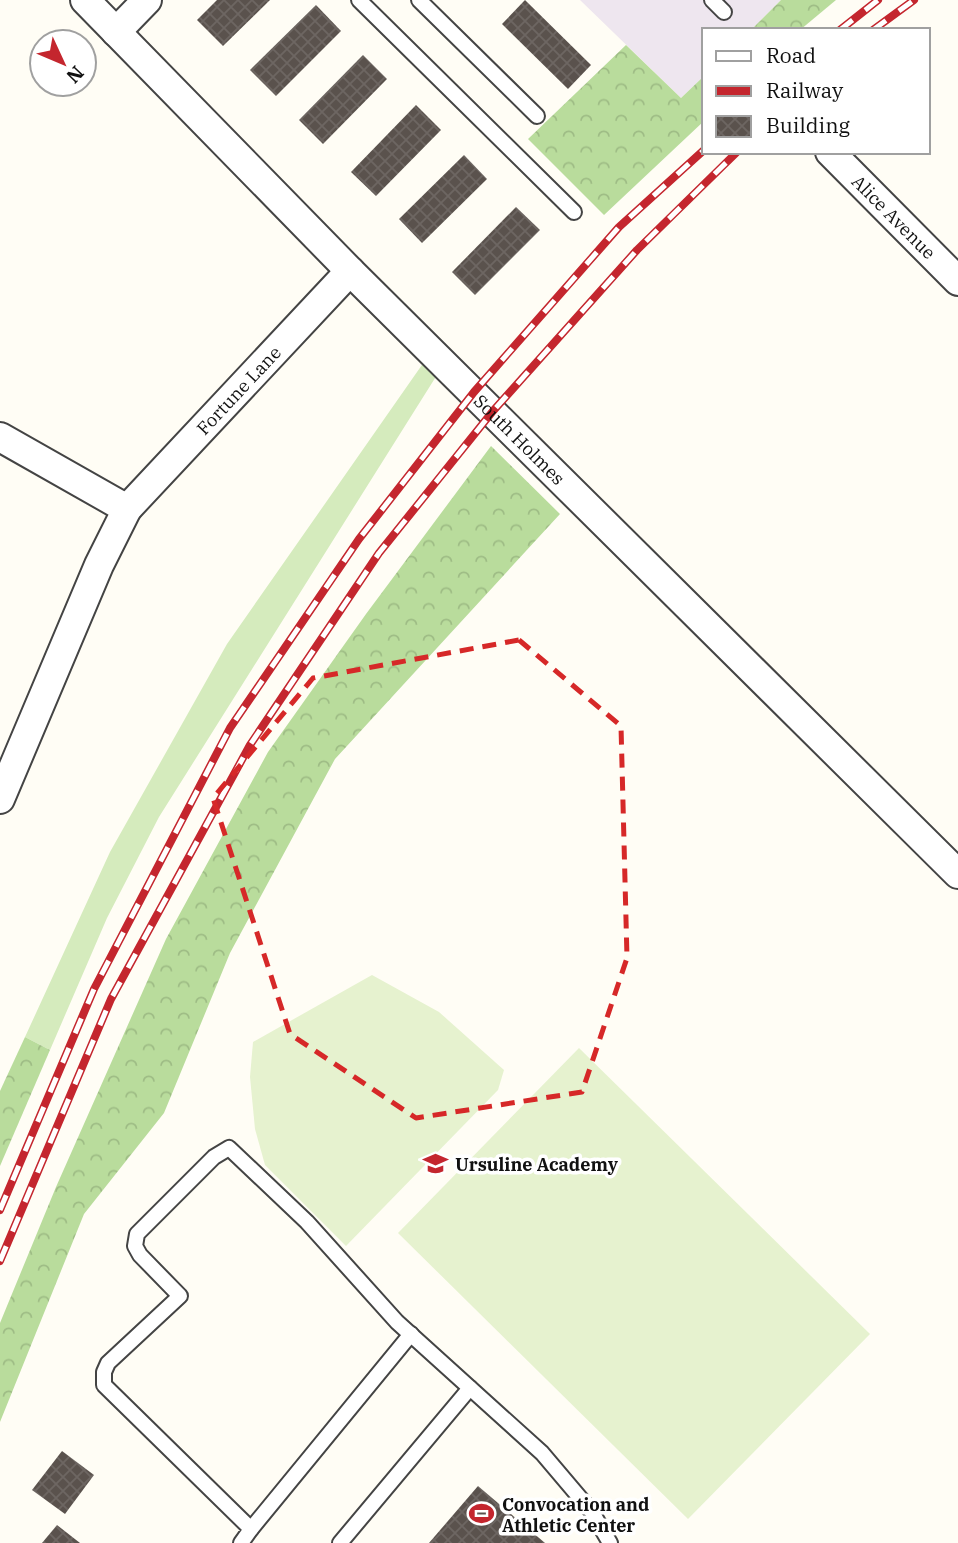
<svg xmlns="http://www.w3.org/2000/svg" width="958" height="1543" font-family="'IBM Plex Serif',serif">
	<defs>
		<pattern id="forest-crowns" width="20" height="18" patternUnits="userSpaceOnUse" patternTransform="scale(1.75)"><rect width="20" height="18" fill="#b9dc9c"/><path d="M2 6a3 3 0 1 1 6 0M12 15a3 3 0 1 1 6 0" fill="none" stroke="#9ebc85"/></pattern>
		<pattern id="building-cross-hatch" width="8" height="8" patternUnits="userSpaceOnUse" patternTransform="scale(1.75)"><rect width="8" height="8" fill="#5a524d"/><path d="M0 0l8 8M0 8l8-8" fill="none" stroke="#6d6662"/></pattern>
	</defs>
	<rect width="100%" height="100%" fill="#fffdf5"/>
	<polygon fill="#eee6ef" points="580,0 781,0 751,30 704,30 704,76 681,98"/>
	<polygon fill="#d5ebbd" points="424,362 437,375 159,817 107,918 50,1050 25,1037 110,852 227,644"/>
	<g fill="url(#forest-crowns)">
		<polygon points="781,0 836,0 800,30 751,30"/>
		<polygon points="626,45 681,98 704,76 704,121 604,215 528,139"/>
		<polygon points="491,446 560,514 335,759 230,953 164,1113 84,1214 0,1422 0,1323 56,1187 166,939 268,752 366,614"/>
		<polygon points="25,1037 50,1050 0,1166 0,1091"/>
	</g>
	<g fill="#e6f2cf">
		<polygon points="372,975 439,1012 504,1070 498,1090 346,1246 265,1165 255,1129 250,1077 253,1042"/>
		<polygon points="579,1048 870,1334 688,1519 398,1233"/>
	</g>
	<g fill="url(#building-cross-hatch)">
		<polygon points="217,0 270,0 223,46 197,20"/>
		<polygon points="525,0 591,65 568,89 502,24"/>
		<polygon points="316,5 341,31 276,96 250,70"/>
		<polygon points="363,55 387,79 323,144 299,120"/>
		<polygon points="416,105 441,130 376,196 351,172"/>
		<polygon points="464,155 487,179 422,243 399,219"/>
		<polygon points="516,207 540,230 475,295 452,272"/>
		<polygon points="62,1451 94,1475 65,1514 32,1490"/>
		<polygon points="478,1486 545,1543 429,1543"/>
		<polygon points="57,1525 80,1543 42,1543"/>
	</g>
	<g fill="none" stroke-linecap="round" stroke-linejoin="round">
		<defs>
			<g id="lane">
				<polyline points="359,0 574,212"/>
				<polyline points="419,0 537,116"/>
				<polyline points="712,0 724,12"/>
				<polyline points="251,1529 411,1334"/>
				<polyline points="241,1543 251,1529 104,1385 104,1372 108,1363 180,1296 140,1255 135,1246 137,1234 214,1157 229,1148 307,1222 397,1322 542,1453 592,1512 610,1543"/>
				<polyline points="340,1543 470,1388"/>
			</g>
			<g id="street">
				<path id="s1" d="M85,0l265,271 608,603"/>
				<polyline points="116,32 147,0"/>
				<path id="s2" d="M830,152l128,129"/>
				<polyline points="0,437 127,509 99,565 0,799"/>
				<path id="s3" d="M127,509l223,-238"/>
			</g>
		</defs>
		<use href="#lane" stroke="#444" stroke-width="18"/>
		<use href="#street" stroke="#444" stroke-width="32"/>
		<use href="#lane" stroke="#fff" stroke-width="14"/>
		<use href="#street" stroke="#fff" stroke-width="28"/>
		<defs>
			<g id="rail">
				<polyline points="840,30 878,0"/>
				<polyline points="873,30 914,0"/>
				<polyline points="0,1210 94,989 230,728 359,539 474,392 619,227 704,150"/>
				<polyline points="0,1261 111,999 250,745 379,553 493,411 637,250 737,152"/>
			</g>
		</defs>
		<use href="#rail" stroke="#c4262e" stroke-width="8"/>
		<use href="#rail" stroke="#fff" stroke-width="5" stroke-dasharray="16" stroke-linecap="butt"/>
	</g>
	<path fill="none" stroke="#d62828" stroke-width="5" stroke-dasharray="14 9" stroke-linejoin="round" d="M519,640l102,86 6,232 -45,134 -166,26 -126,-84 -77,-236 100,-120z"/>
	<defs>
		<symbol id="school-bare" viewBox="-9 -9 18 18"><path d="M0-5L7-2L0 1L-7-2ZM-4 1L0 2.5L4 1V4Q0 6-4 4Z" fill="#c4262e" stroke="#fff" stroke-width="2.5" paint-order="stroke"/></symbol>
		<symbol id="stadium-bare" viewBox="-9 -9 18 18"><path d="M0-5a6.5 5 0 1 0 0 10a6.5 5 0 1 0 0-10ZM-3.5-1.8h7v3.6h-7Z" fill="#c4262e" stroke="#fff" stroke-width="2.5" paint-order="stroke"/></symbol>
	</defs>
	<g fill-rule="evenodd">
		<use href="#school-bare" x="418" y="1146" width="35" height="35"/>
		<use href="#stadium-bare" x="464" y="1496" width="35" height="35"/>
	</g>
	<g text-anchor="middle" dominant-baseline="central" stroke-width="7" stroke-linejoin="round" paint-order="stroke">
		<g font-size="18" fill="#111" stroke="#fff">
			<text stroke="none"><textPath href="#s2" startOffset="91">Alice Avenue</textPath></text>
			<text stroke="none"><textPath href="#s3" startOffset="163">Fortune Lane</textPath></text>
			<text stroke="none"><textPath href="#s1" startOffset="618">South Holmes</textPath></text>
		</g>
		<g font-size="18" font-weight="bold" fill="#111" stroke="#fff" text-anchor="start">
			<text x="455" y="1164">Ursuline Academy</text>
			<text x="502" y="1504">Convocation and<tspan x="502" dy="21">Athletic Center</tspan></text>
		</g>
	</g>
	<rect x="702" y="28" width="228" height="126" fill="#ffffff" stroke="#a0a0a0" stroke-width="2"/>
	<rect x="716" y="51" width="35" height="10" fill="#ffffff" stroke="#a0a0a0" stroke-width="2"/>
	<text x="766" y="63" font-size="21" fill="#111111">Road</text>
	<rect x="716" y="86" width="35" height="10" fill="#c4262e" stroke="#a0a0a0" stroke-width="2"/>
	<text x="766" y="98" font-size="21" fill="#111111">Railway</text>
	<rect x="716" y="116" width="35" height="21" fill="url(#building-cross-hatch)" stroke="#a0a0a0" stroke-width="2"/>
	<text x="766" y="133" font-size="21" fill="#111111">Building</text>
	<g transform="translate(63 63) rotate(134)"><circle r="33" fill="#ffffff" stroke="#a0a0a0" stroke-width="2"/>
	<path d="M0-5L12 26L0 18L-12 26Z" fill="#c4262e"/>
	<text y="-10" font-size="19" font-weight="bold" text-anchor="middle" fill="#111111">N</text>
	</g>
</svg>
